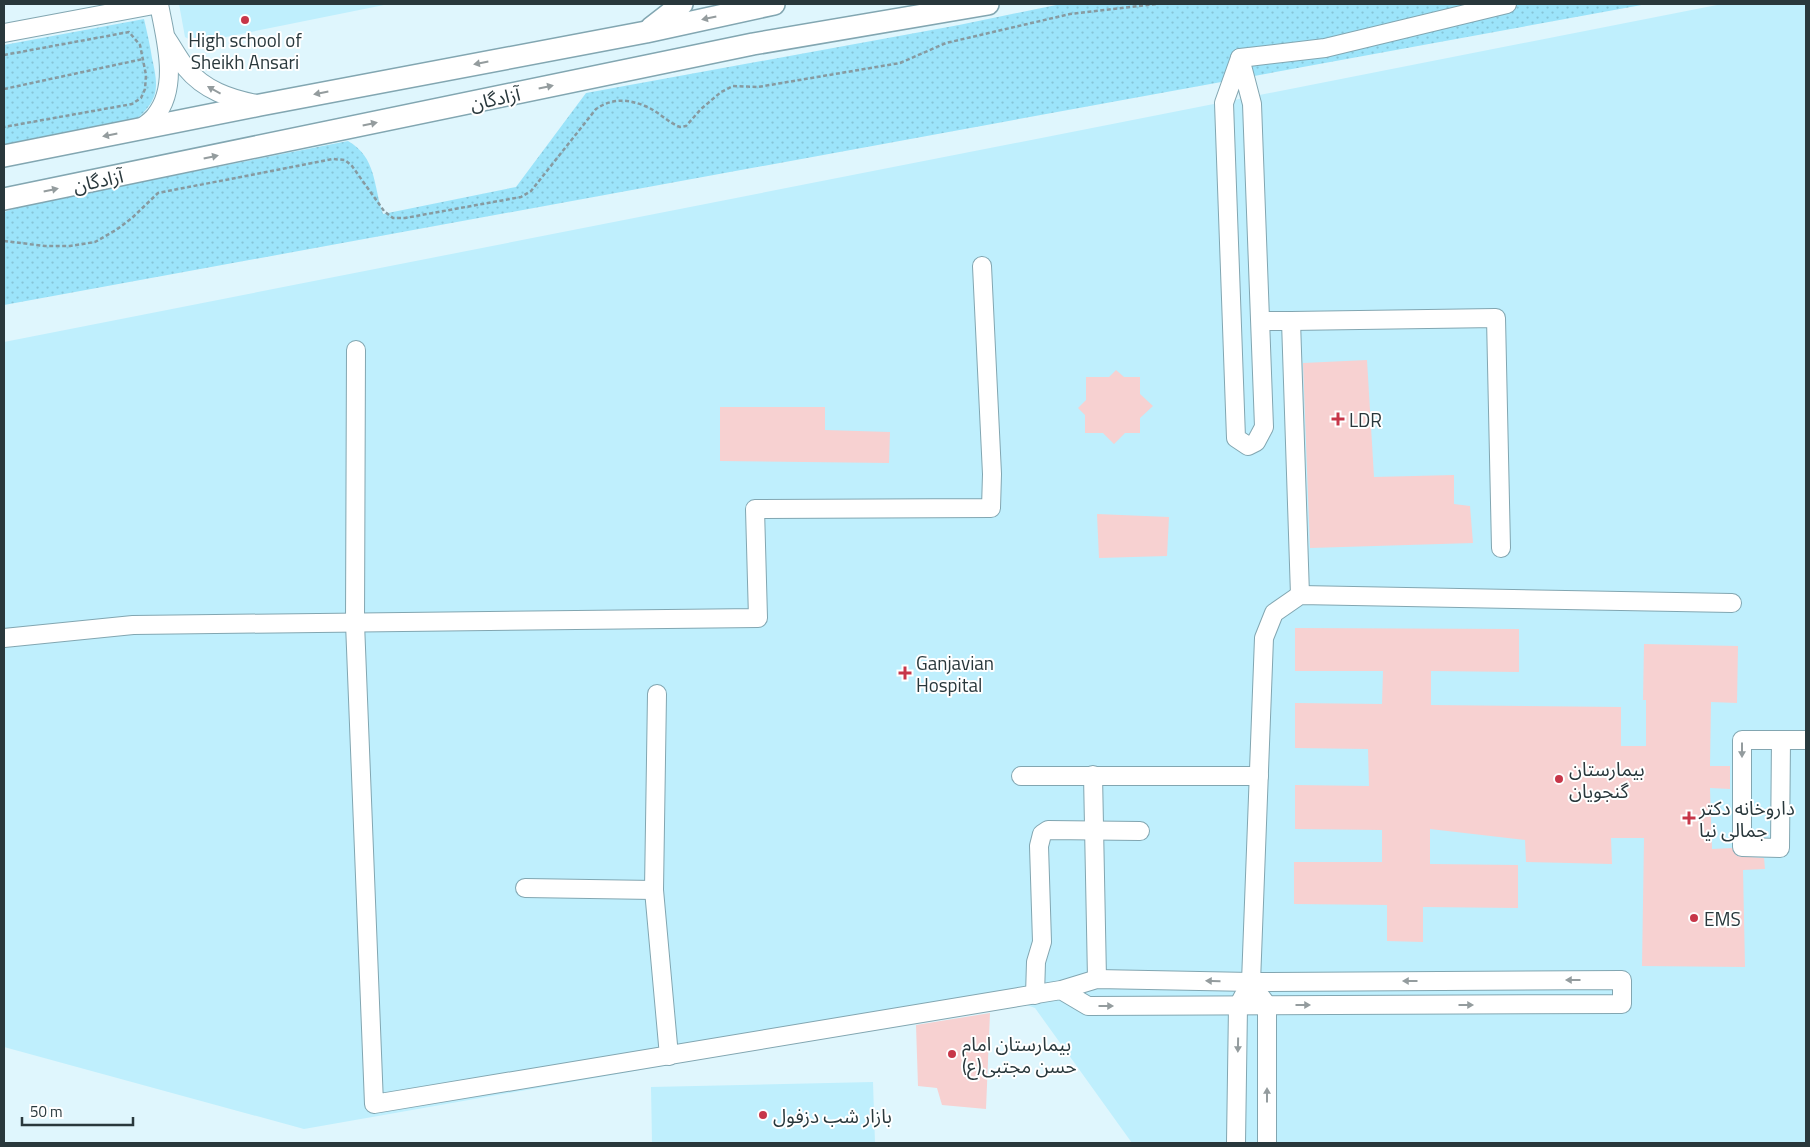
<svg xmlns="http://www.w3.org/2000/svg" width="1810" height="1147" font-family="'Titillium Web','Noto Sans Arabic',sans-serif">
	<defs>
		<pattern id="park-dots" width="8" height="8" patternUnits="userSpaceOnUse" patternTransform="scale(1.25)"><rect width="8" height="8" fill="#9ce4fa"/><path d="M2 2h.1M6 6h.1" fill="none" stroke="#86c4d7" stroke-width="1.8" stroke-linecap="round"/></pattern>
	</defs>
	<rect width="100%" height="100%" fill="#dff6fd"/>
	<g fill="#bfeffd">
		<polygon points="179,4 389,4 196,43 185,37"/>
		<polygon points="1722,4 1806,4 1806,1143 1132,1143 1035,1008 1021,1003 304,1129 4,1047 4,342"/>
		<polygon points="873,1082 875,1143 652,1143 651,1087"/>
	</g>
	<g fill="url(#park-dots)">
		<path d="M1061,4h586l-1643,301v-93l25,-8 319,-63c29,17 25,44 35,73l133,-27 70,-94 373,-68z"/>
		<path d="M144,19c3,13 6,26 8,39 7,31 7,41 -17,63l-131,25v-101z"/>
	</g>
	<g fill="#f7d1d1">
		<polygon points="1367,360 1374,477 1454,475 1454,504 1470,506 1473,543 1310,548 1303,363"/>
		<polygon points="1116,370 1124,377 1140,377 1140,394 1153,406 1140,418 1140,433 1125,433 1114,444 1103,433 1085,433 1085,415 1078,408 1086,400 1086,377 1109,377"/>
		<polygon points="720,407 825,407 825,430 890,432 889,463 720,461"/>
		<polygon points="1097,514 1169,517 1167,556 1099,558"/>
		<polygon points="1295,628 1519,629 1519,672 1431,671 1431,705 1621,707 1621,746 1646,746 1646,700 1643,700 1644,644 1738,646 1737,703 1711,702 1710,766 1730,766 1730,789 1710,788 1712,849 1732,848 1737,856 1764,858 1765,869 1743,870 1745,967 1642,966 1644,838 1611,838 1612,864 1526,862 1525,840 1430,829 1430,864 1518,865 1518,908 1423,907 1423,942 1387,941 1387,905 1294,904 1294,862 1382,862 1382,830 1295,829 1295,785 1369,786 1368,749 1295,748 1295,703 1382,704 1383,671 1295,671"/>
		<polygon points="990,1013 986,1109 942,1105 937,1088 918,1086 916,1025"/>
	</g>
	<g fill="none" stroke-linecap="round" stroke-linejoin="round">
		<defs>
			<g id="minor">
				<polyline points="4,33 159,4"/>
				<path d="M167,39c6,9 12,20 19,29 18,22 44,31 71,36"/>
				<polygon points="1240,58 1252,104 1264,427 1256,442 1248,446 1236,438 1224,103"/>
				<polyline points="1240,58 1325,48 1507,4"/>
				<path d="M140,129c5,-4 11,-8 15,-13 25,-30 10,-78 4,-112"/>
				<polyline points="1261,321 1291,321 1300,595"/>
				<polyline points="1291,321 1496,318 1501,548"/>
				<polyline points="356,350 355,623 374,1104 1061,990 1097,979 1251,982 1622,980 1622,1004 1088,1006 1061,990"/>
				<polyline points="4,638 133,625 758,618 755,509 991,508 992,474 982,266"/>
				<polyline points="657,694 654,890 669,1056"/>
				<polyline points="1781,740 1780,848 1742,847 1742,740 1806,740"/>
				<polyline points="1093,775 1097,979"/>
				<polyline points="1021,776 1259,776"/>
				<polyline points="525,888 654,890"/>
				<polyline points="1035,995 1036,962 1042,942 1039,846 1042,834 1048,830 1140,831"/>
				<polyline points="1261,997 1267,1005 1267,1143"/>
				<polyline points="1236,1143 1238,1006 1251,982 1264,638 1274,613 1300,595 1732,603"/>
			</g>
			<g id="major">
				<polyline points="651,28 682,4"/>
				<polyline points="4,156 260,105 646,32 774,4"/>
				<polyline points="4,199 753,44 988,4"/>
			</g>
		</defs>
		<use href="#minor" stroke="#82a6b1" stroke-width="20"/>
		<use href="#major" stroke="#82a6b1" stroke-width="24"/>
		<g stroke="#879aa0" stroke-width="2.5" stroke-dasharray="4 2.5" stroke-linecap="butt">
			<polyline points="4,55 129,32 140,45 146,75 145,89 141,98 132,104 4,127"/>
			<polyline points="4,89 143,59"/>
			<path d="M4,241l41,5h25l25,-4 21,-12 16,-12 26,-25 175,-34 12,1 7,6 32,45 9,7h12l116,-21 10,-6 65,-82c16,-11 32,-10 49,-3 13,5 22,16 35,21l6,-1 15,-17 20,-17 12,-6 25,1 142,-24 46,-20 124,-29 87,-10"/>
		</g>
		<use href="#minor" stroke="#fff" stroke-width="18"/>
		<use href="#major" stroke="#fff" stroke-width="21"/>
	</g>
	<defs><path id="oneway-solid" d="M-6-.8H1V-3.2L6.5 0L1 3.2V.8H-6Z" transform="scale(1.25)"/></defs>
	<g fill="#949c9e">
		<use href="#oneway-solid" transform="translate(709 18) rotate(168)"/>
		<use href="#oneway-solid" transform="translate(481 63) rotate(169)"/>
		<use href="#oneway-solid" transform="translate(546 87) rotate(-12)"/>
		<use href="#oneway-solid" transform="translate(214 90) rotate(-151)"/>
		<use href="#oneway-solid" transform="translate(321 93) rotate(169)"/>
		<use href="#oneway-solid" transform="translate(370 124) rotate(-12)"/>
		<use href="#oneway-solid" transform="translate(110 135) rotate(169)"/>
		<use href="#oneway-solid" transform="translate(211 157) rotate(-12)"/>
		<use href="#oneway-solid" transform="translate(51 190) rotate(-12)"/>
		<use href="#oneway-solid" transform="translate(1742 750) rotate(90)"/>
		<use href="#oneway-solid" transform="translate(1573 980) rotate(180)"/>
		<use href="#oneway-solid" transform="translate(1213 981) rotate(-179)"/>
		<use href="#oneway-solid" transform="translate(1410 981) rotate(180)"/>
		<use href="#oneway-solid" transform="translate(1303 1005)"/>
		<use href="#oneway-solid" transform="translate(1466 1005)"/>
		<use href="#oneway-solid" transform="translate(1106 1006)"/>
		<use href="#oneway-solid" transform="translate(1238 1045) rotate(91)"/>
		<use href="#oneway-solid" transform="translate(1267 1095) rotate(-90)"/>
	</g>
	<g fill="#c73649" stroke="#fff" stroke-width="2">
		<circle cx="245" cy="20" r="5"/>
		<path d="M1335.5 411.5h5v5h5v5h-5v5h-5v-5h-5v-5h5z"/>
		<path d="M902.5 665.5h5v5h5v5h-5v5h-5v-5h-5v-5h5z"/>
		<circle cx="1559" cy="779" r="5"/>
		<path d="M1686.5 810.5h5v5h5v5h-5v5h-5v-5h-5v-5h5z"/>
		<circle cx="1694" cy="918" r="5"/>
		<circle cx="952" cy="1054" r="5"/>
		<circle cx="763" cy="1115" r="5"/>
	</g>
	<g text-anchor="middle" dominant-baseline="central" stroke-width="4" stroke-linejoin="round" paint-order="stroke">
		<g font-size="19" fill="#29383c" stroke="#fff" text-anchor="start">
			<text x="245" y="39" text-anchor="middle">High school of<tspan x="245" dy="22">Sheikh Ansari</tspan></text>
			<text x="1349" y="419">LDR</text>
			<text x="916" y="662">Ganjavian<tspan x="916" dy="22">Hospital</tspan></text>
			<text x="1569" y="768">بیمارستان<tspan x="1569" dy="22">گنجویان</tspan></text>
			<text x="1699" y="807">داروخانه دکتر<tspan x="1699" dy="22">جمالی نیا</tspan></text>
			<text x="1704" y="918">EMS</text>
			<text x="962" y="1043">بیمارستان امام<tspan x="962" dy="22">حسن مجتبی(ع)</tspan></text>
			<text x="773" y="1115">بازار شب دزفول</text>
		</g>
		<g font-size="19" fill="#29383c" stroke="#fff">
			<text transform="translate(495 98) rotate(-12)">آزادگان</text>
			<text transform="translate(98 180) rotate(-12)">آزادگان</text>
		</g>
	</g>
	<rect width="1810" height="1147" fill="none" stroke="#29383c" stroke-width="10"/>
	<path d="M22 1117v8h111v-8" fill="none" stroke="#29383c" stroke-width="2.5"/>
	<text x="30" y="1117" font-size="15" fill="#29383c" stroke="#ffffff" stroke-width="4" paint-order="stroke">50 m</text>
</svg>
